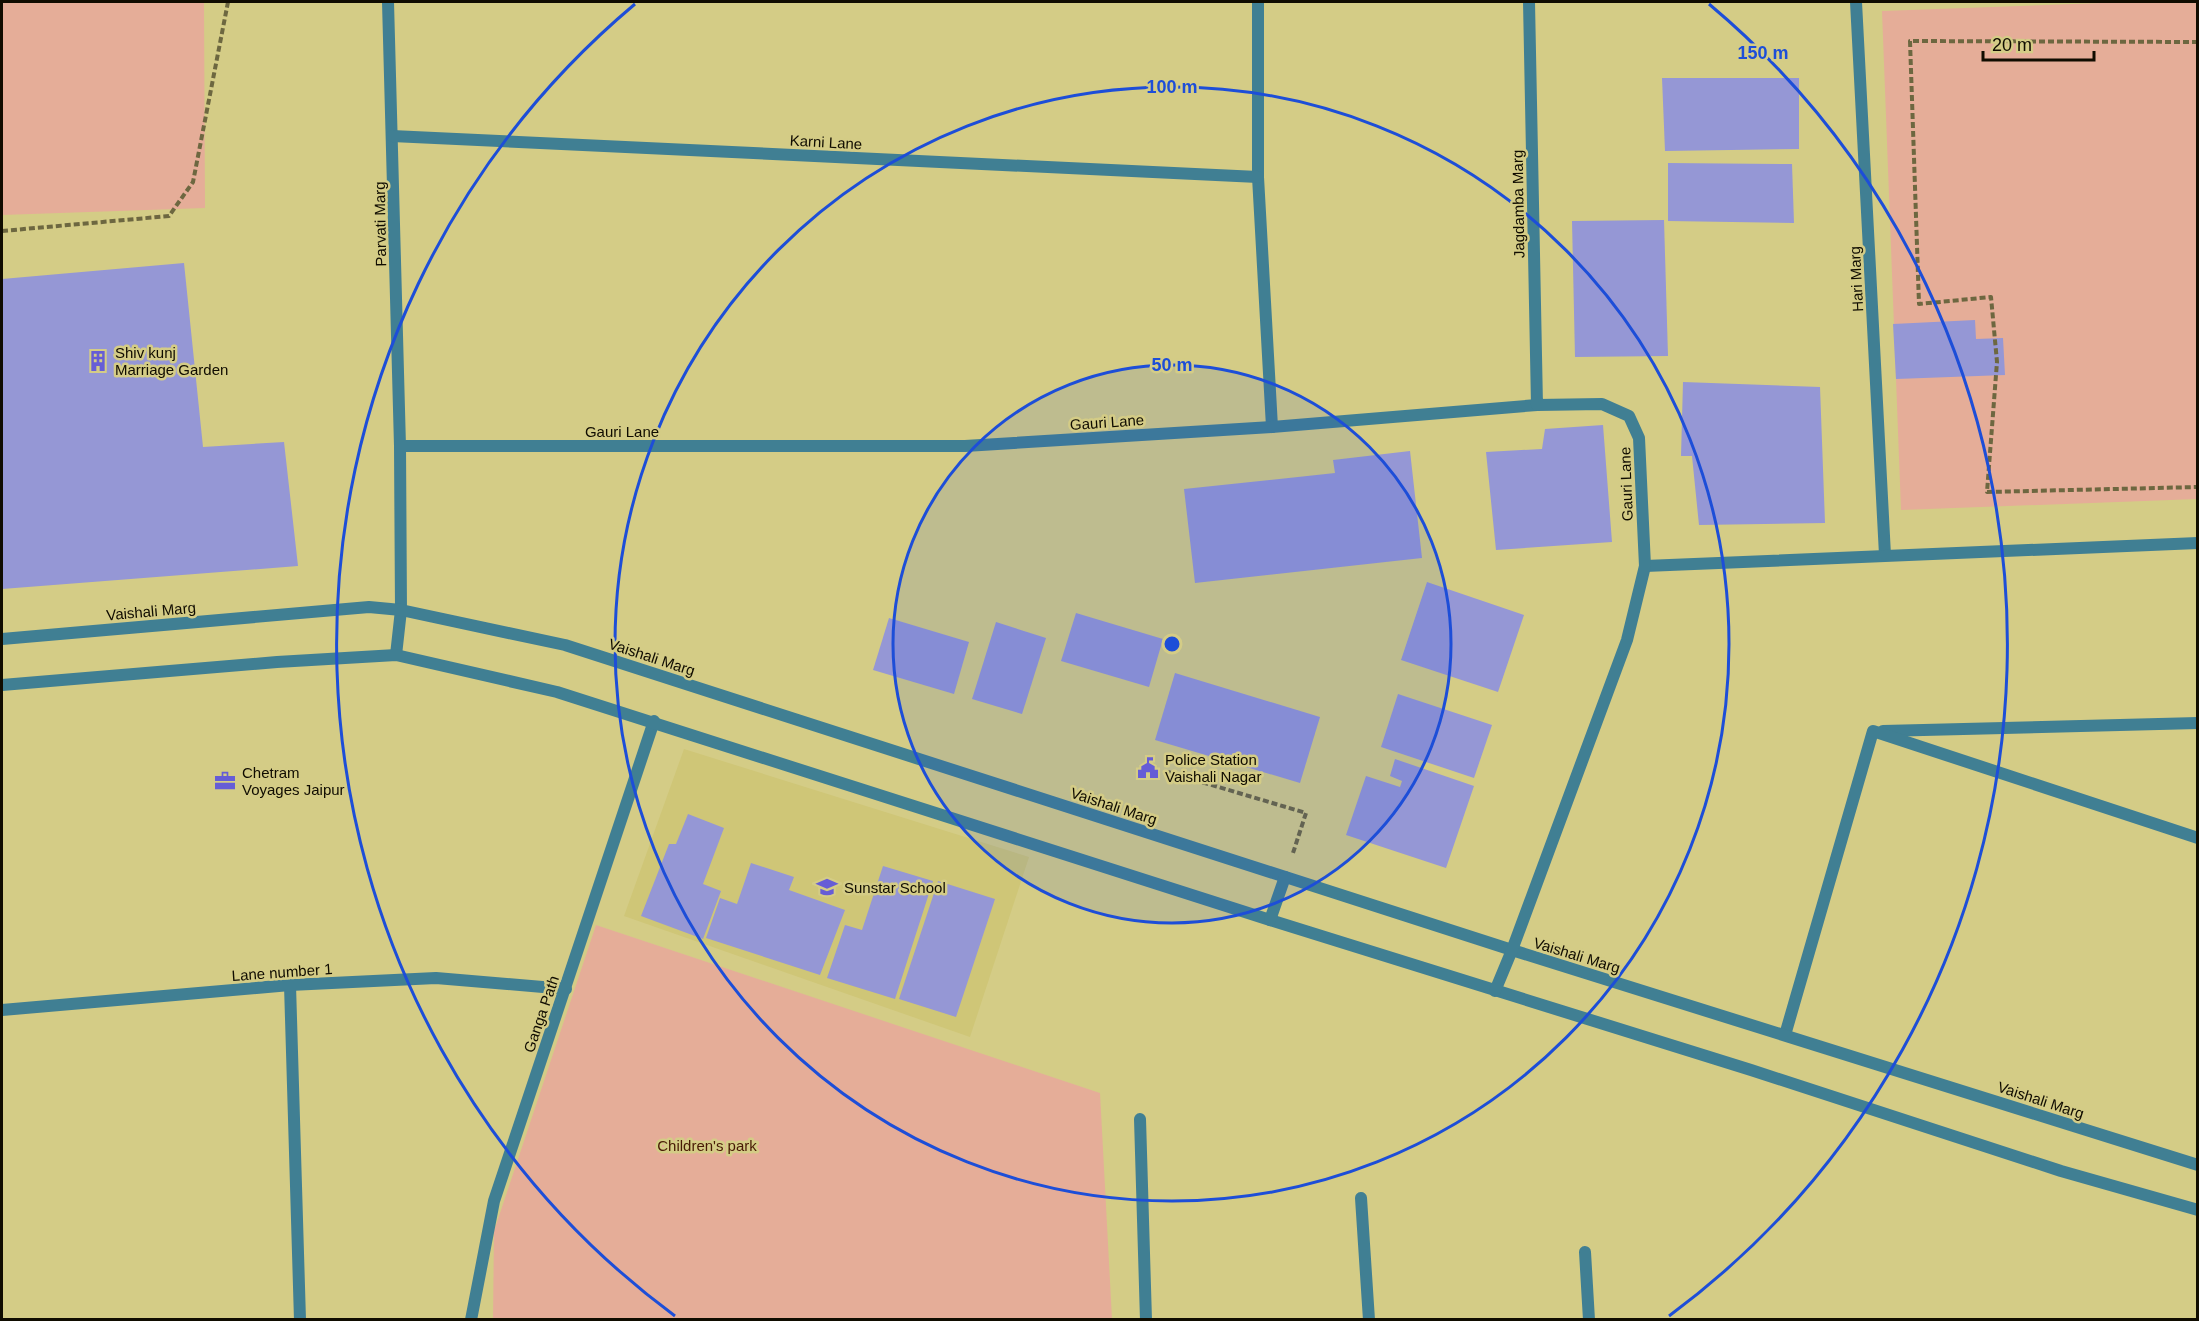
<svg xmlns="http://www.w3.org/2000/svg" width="2199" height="1321" font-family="Arial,sans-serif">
	<rect width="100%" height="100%" fill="#d4cc86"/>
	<polygon fill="#cfc677" points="684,749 1029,857 970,1037 624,916"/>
	<g fill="#e5ad98">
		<polygon points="2,2 204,2 205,208 2,215"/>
		<polygon points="2128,2 2197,2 2197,499 1901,510 1882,11"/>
		<polygon points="596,925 1100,1093 1112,1319 493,1320 494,1231"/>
	</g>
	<g fill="#9597d5">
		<polygon points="1662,78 1799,78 1799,149 1665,151"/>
		<polygon points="1668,163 1792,164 1794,223 1668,221"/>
		<polygon points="1664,220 1668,356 1575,357 1572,221"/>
		<polygon points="184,263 203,447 284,442 298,566 2,589 2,279"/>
		<polygon points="1975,320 1976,339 2003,338 2005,375 1896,379 1893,324"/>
		<polygon points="1683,382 1820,387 1825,523 1699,525 1692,456 1681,456"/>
		<polygon points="1603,425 1612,542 1496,550 1486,452 1542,449 1545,429"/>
		<polygon points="1410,451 1422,558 1195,583 1184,489 1335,473 1333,460"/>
		<polygon points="1427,582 1524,615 1498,692 1401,660"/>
		<polygon points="1076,613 1163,639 1149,687 1061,661"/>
		<polygon points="889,618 969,642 954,694 873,670"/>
		<polygon points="996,622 1046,638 1022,714 972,699"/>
		<polygon points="1175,673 1320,717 1300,783 1155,740"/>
		<polygon points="1398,694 1492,725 1474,778 1381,747"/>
		<polygon points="1395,759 1474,786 1446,868 1346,835 1366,776 1400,787 1402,781 1390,776"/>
		<polygon points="688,814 724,828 703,884 721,891 703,939 641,916 669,844 676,844"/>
		<polygon points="751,863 794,877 789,890 845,910 820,975 706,938 720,898 737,904"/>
		<polygon points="883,866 933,881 895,999 827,978 845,925 862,930"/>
		<polygon points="938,881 995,899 956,1017 899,999"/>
	</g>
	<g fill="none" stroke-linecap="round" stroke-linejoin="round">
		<g stroke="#6d6740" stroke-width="4" stroke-dasharray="6 3" stroke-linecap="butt">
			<polyline points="2198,42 1910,41 1919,304 1991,297 1997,362 1987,492 2198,487"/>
			<polyline points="2,231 169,216 193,182 228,2"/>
			<polyline points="1168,772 1306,813 1293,853"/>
		</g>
		<g stroke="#407f93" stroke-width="12">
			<polyline points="388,2 400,446"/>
			<polyline points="1258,2 1258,177 1272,427"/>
			<polyline points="1856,2 1885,555"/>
			<polyline points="392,136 1258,177"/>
			<polyline points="1645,566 2198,543"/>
			<polyline points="396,655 401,610 400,446 965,446 1272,427 1537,405"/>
			<polyline points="1883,731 2198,723"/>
			<polyline points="290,985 300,1320"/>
			<polyline points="2,1010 290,985 436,978 566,989"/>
			<polyline points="1785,1035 1873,731 2198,838"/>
			<polyline points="1140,1119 1146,1320"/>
			<polyline points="1361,1198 1369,1320"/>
			<polyline points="1585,1252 1589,1320"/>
			<polyline points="471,1320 494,1201 654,721"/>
		</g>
		<g stroke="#407f93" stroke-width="12">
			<polyline points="2,639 369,607 401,610 565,645 1512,950 2198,1165"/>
			<polyline points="2,685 277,662 396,655 557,692 1270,920 1751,1070 2061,1171 2198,1210"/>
			<polyline points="1270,920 1285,877"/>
			<polyline points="1495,991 1512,950 1627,640 1645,566 1639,438 1629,416 1602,404 1537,405 1529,2"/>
		</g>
	</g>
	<circle cx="1172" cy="644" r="279" fill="#1d4ed8" fill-opacity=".12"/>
	<g fill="none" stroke="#1d4ed8" stroke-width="3">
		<circle cx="1172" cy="644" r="279"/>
		<circle cx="1172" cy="644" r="557"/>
		<path d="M675 1316A836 836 0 0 1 635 4M1709 4A836 836 0 0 1 1669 1316"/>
	</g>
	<defs>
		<symbol id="building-bare" viewBox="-9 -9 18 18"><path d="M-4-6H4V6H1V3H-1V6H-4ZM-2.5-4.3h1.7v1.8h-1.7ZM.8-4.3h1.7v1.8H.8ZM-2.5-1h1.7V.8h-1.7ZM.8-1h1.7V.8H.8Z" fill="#665dd6" stroke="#d4cc86" stroke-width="2.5" paint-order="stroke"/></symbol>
		<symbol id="civic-bare" viewBox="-9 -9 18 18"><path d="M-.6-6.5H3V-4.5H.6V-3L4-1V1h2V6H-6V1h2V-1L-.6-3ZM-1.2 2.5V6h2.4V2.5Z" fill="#665dd6" stroke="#d4cc86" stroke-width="2.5" paint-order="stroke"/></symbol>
		<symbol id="office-bare" viewBox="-9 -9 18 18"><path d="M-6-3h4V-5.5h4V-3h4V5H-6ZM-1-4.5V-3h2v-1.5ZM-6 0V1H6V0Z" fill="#665dd6" stroke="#d4cc86" stroke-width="2.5" paint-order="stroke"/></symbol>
		<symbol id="school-bare" viewBox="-9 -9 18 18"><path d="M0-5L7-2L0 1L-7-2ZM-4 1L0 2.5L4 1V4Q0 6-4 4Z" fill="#665dd6" stroke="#d4cc86" stroke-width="2.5" paint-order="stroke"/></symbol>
	</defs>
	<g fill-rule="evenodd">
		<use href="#building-bare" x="83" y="346" width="30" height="30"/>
		<use href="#civic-bare" x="1133" y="753" width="30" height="30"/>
		<use href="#office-bare" x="210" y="766" width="30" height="30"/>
		<use href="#school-bare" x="812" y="872" width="30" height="30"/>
	</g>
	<g text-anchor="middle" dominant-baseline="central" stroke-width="5" stroke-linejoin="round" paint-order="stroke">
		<g font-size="15" fill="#100c00" stroke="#d4cc86">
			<text transform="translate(826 142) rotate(3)">Karni Lane</text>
			<text transform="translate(1518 204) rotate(-91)">Jagdamba Marg</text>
			<text transform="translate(380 224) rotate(-91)">Parvati Marg</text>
			<text transform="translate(1856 279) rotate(-93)">Hari Marg</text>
			<text transform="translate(1107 422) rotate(-4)">Gauri Lane</text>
			<text x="622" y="431">Gauri Lane</text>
			<text transform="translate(1626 484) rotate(-92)">Gauri Lane</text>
			<text transform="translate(151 611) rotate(-5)">Vaishali Marg</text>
			<text transform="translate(652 657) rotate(18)">Vaishali Marg</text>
			<text transform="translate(1114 806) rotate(18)">Vaishali Marg</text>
			<text transform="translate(1577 955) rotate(17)">Vaishali Marg</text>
			<text transform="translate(282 972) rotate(-4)">Lane number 1</text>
			<text transform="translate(541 1014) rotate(-71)">Ganga Path</text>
			<text transform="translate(2041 1100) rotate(18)">Vaishali Marg</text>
		</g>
		<g font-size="15" fill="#100c00" stroke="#d4cc86" text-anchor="start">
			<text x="115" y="352">Shiv kunj<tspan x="115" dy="17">Marriage Garden</tspan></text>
			<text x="1165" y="759">Police Station<tspan x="1165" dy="17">Vaishali Nagar</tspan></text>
			<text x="242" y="772">Chetram<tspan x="242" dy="17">Voyages Jaipur</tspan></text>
			<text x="844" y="887">Sunstar School</text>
		</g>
		<g font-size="15" fill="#481a05" stroke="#d4cc86">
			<text x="707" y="1145">Children's park</text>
		</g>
	</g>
	<circle cx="1172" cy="644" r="9" fill="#1d4ed8" stroke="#d4cc86" stroke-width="3"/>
	<g font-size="18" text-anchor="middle" font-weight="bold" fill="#1d4ed8" stroke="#d4cc86" stroke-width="5" stroke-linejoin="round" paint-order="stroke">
		<text x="1763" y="59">150 m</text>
		<text x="1172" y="93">100 m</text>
		<text x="1172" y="371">50 m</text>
	</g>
	<rect width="2199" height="1321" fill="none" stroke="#100c00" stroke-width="6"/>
	<path d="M1983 51v9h111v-9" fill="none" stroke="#100c00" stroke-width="3"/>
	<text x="1992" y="51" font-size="18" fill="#100c00" stroke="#d4cc86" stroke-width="4.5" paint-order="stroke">20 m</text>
</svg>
